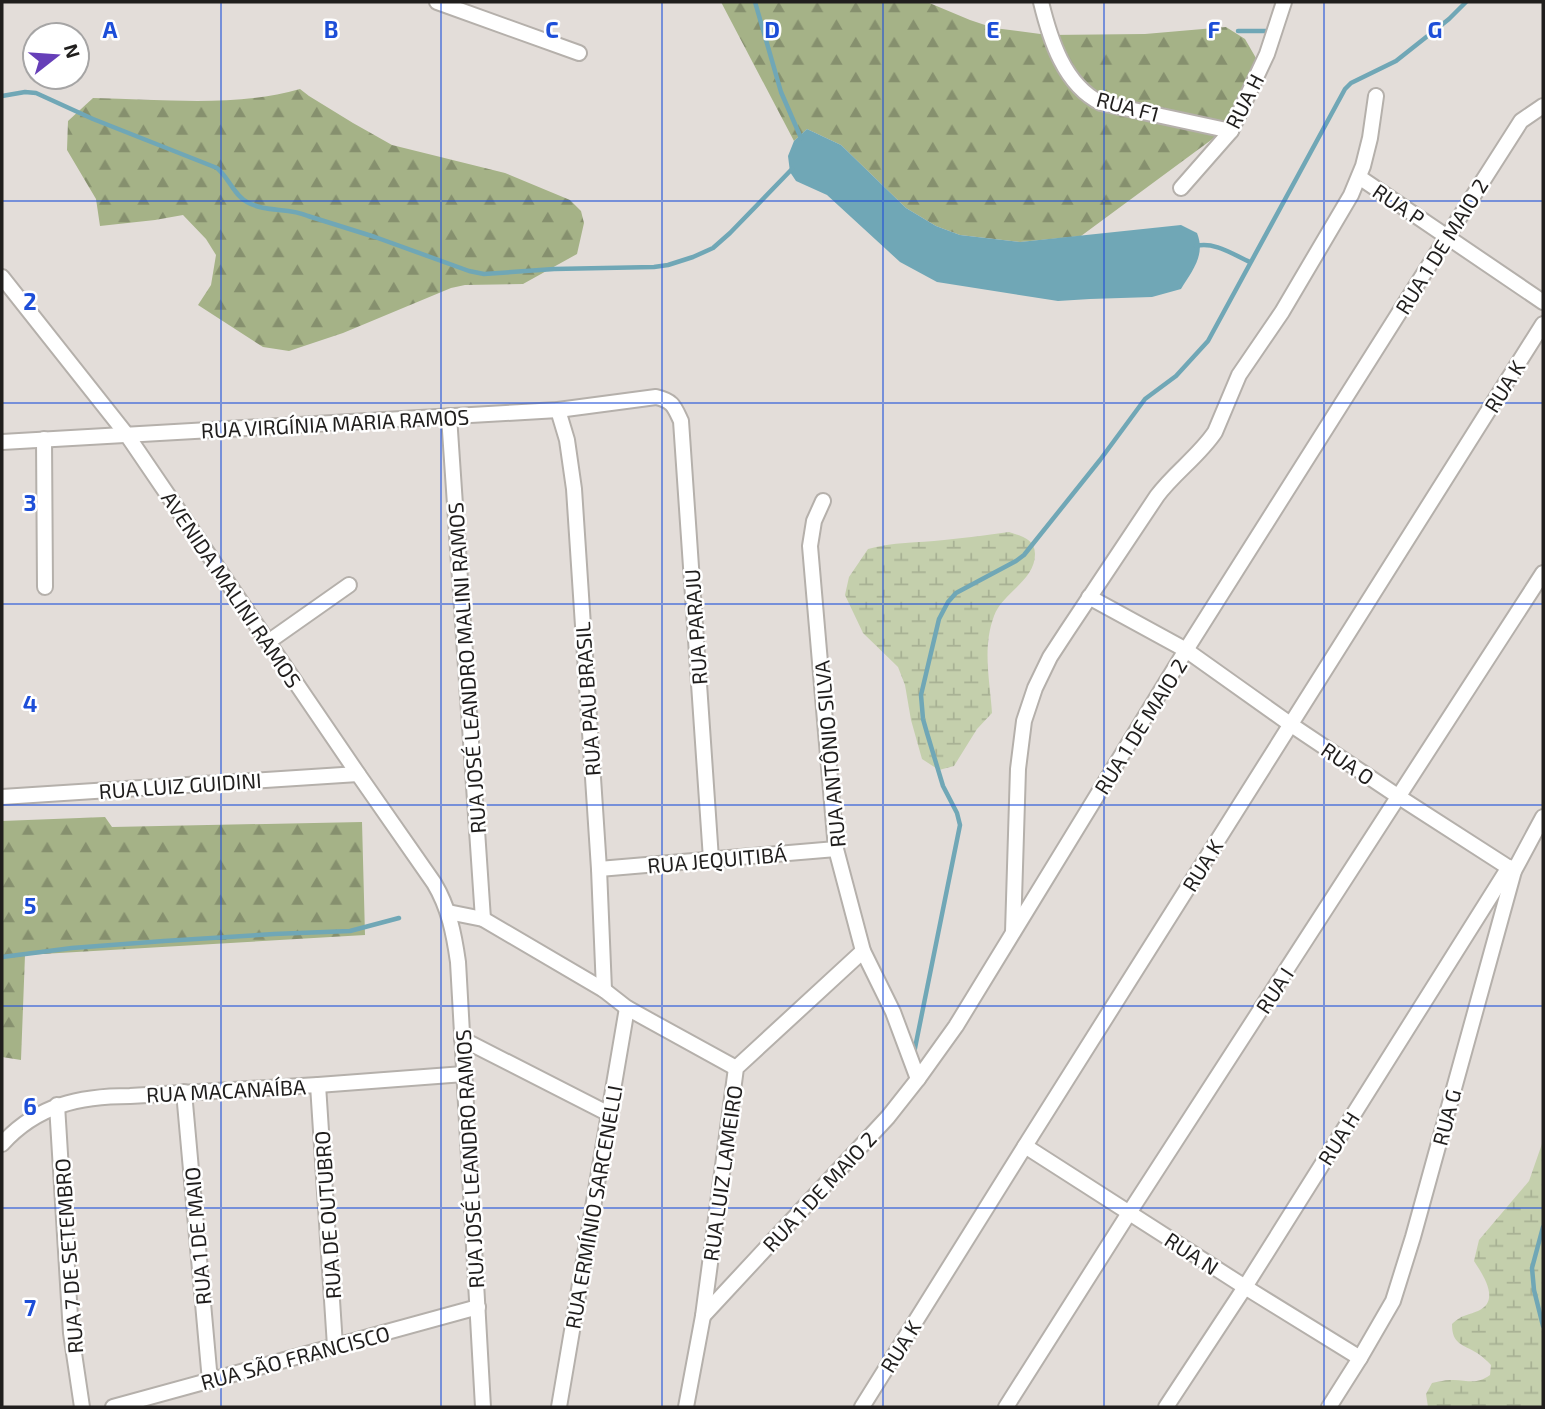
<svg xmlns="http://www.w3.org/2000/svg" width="1545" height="1409" font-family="'Exo 2',sans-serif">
	<defs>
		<pattern id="forest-firs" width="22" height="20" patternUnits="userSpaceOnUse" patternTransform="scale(1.75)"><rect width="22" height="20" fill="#a5b287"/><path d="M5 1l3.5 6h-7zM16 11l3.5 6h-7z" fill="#86906e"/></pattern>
		<pattern id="wetland-marsh" width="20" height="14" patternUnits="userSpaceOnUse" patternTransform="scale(1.75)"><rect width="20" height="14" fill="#c4cfac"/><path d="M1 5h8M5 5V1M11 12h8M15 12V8" fill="none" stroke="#a8b194"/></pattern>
	</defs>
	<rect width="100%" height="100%" fill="#e3ddd9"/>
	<g fill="url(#forest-firs)">
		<polygon points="721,2 927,2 970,20 994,28 1048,35 1145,34 1226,27 1245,39 1264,72 1222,132 1081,236 1020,242 960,235 936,226 906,208 841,145 807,129 794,141"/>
		<path d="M300,89l9,7 44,27 39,22 113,28 65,27 11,11 3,12 -7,31 -54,30 -58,1 -14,3 -108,45 -54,18 -26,-4 -65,-42 13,-20 5,-30 -10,-16 -23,-24 -28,5 -55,6 -4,-27 -29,-49 1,-29 25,-23c69,1 140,10 207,-9z"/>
		<polygon points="105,817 112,827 362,822 365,935 25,955 21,1060 2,1057 2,821"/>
	</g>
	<g fill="url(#wetland-marsh)">
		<path d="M1009,532c12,4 26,7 26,22 0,27 -33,39 -41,62 -12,32 -4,65 -2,97l-15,16 -23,37 -15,4 -17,-11 -11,-39 -6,-35 -7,-18 -35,-34 -18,-38 4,-18 19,-28c25,-7 49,-6 76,-9 21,-2 43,-5 65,-8z"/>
		<path d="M1543,1141v266h-115l-2,-13 6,-11c6,-1 12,-3 18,-3 17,-1 25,6 40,-5l1,-10c-4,-4 -9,-9 -14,-12 -14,-9 -25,-8 -25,-29 11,-10 14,-8 26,-13 23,-10 5,-36 -4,-50l5,-21 50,-59z"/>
	</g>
	<path fill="#70a7b6" d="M807,129l34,16 65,63 30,18 24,9 60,7 161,-17 16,8c9,22 -5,38 -16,56l-29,8 -62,2 -32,2 -121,-19 -37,-20 -73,-67 -31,-14 -6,-9 -2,-16 6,-15z"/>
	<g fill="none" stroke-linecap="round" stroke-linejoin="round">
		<g stroke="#70a7b6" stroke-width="4.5">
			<polyline points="755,2 781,92 801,138"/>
			<polyline points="1238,31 1272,31"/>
			<path d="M2,96l23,-4 11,1 57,26 124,49c12,10 17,27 30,34 19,11 41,5 61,14l67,21 94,34 15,3 70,-5 100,-2 14,-2 25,-8 20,-9 17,-15 62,-64"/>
			<path d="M1196,246c18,-5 38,9 54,16"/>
			<polyline points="2,957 72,948 164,941 274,934 350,931 399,918"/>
			<polyline points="914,1053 960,825 957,813 943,786 927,733 923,719 921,695 939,619 948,602 956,593 1016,561 1024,555 1100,460 1145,399 1176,376 1208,341 1345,89 1351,83 1396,61 1449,19 1466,2"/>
			<polyline points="1543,1227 1532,1268 1534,1290 1543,1326"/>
		</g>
		<defs>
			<g id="minor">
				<polyline points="437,2 579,53"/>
				<path d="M1041,2c9,37 23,83 60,101l130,28"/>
				<polyline points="1359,177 1543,302"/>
				<polyline points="1181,188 1231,131 1267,54 1284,2"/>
				<path d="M2,277l125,158 231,339 76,109c15,25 20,51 24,79l25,445"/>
				<polyline points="558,410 567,440 574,489 599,869 604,990"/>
				<polyline points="449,416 483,919"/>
				<polyline points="44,439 45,587"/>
				<path d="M2,442l556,-32 98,-13c17,4 18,9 25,24l30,438"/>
				<polyline points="823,501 814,521 810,546 836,849 863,951 893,1012 918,1079"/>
				<polyline points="1089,597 1186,650 1290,724 1399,797 1514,871"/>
				<polyline points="268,642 349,585"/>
				<polyline points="2,797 358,774"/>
				<polyline points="599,869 836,849"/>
				<polyline points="448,912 483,919 604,990 627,1008 736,1068"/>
				<path d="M1013,932l5,-163 6,-48 11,-33 15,-31 17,-26 90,-135c17,-23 42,-40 58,-64l24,-57 43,-63 69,-117 12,-29 7,-28 6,-42"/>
				<polyline points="462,1039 609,1114"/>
				<polyline points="318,1085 335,1346"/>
				<polyline points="184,1092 210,1381"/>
				<polyline points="57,1105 71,1333 82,1407"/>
				<path d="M2,1144c35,-39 78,-48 128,-48l188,-11 146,-11"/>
				<polyline points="1025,1146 1245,1287 1360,1358"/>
				<polyline points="703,1316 888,1117 918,1079 956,1026 1186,650 1447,237 1521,121 1543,106"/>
				<polyline points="113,1407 478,1307"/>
				<polyline points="559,1407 627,1008"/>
				<polyline points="686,1407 703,1316 736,1068 863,951"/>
				<polyline points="862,1407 1025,1146 1543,324"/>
				<polyline points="1006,1407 1129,1213 1543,573"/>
				<polyline points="1166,1407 1245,1287 1509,867"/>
				<polyline points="1329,1407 1360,1358 1393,1301 1413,1237 1514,871 1543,817"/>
			</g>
		</defs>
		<use href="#minor" stroke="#b5b0ab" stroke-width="18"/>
		<use href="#minor" stroke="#fff" stroke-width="14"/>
	</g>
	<path fill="none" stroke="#1d4ed8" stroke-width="2" stroke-opacity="0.55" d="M221,2v1405M441,2v1405M662,2v1405M883,2v1405M1104,2v1405M1324,2v1405M2,201h1541M2,403h1541M2,604h1541M2,805h1541M2,1006h1541M2,1208h1541"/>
	<g text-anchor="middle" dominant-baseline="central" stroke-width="5" stroke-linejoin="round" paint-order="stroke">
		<g font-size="21" fill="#201e1d" stroke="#fff">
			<text transform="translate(1244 101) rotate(-63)">RUA H</text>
			<text transform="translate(1128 106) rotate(15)">RUA F1</text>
			<text transform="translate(1399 204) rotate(34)">RUA P</text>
			<text transform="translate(1441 246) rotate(-58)">RUA 1 DE MAIO 2</text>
			<text transform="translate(1504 386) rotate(-58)">RUA K</text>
			<text transform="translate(335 423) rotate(-3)">RUA VIRGÍNIA MARIA RAMOS</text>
			<text transform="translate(232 589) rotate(56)">AVENIDA MALINI RAMOS</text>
			<text transform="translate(695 627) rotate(-94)">RUA PARAJU</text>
			<text transform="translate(466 668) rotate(-94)">RUA JOSÉ LEANDRO MALINI RAMOS</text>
			<text transform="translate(587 699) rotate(-94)">RUA PAU BRASIL</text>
			<text transform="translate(1140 726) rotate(-58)">RUA 1 DE MAIO 2</text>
			<text transform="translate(829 754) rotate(-95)">RUA ANTÔNIO SILVA</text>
			<text transform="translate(1348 763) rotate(34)">RUA O</text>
			<text transform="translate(180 785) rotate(-4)">RUA LUIZ GUIDINI</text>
			<text transform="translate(717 859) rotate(-5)">RUA JEQUITIBÁ</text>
			<text transform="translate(1202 865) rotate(-58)">RUA K</text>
			<text transform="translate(1274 990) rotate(-57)">RUA I</text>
			<text transform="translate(226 1090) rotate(-3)">RUA MACANAÍBA</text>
			<text transform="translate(1446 1117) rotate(-75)">RUA G</text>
			<text transform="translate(1338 1138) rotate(-58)">RUA H</text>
			<text transform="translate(469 1159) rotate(-93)">RUA JOSÉ LEANDRO RAMOS</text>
			<text transform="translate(722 1173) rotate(-82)">RUA LUIZ LAMEIRO</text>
			<text transform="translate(819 1191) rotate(-47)">RUA 1 DE MAIO 2</text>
			<text transform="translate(593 1207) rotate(-80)">RUA ERMÍNIO SARCENELLI</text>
			<text transform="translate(327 1215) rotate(-94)">RUA DE OUTUBRO</text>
			<text transform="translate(197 1236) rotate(-95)">RUA 1 DE MAIO</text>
			<text transform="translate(1192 1253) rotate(33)">RUA N</text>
			<text transform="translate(68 1256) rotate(-94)">RUA 7 DE SETEMBRO</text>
			<text transform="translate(900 1346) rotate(-58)">RUA K</text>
			<text transform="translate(295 1357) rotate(-15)">RUA SÃO FRANCISCO</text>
		</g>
	</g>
	<g font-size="23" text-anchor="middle" font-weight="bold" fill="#1d4ed8" stroke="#fff" stroke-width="5" stroke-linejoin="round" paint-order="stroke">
		<text x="110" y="38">A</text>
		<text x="331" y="38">B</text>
		<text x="552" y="38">C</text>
		<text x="772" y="38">D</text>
		<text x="993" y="38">E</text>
		<text x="1214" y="38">F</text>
		<text x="1435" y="38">G</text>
		<text x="30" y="310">2</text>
		<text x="30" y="511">3</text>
		<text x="30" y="712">4</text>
		<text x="30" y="914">5</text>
		<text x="30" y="1115">6</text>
		<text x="30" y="1316">7</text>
	</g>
	<rect width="1545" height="1409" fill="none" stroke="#201e1d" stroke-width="7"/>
	<g transform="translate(56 56) rotate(73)"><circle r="33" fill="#ffffff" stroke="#a6a5a5" stroke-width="2"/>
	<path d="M0-5L12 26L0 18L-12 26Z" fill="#663fb8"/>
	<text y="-10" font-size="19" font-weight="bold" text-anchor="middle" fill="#201e1d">N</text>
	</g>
</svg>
